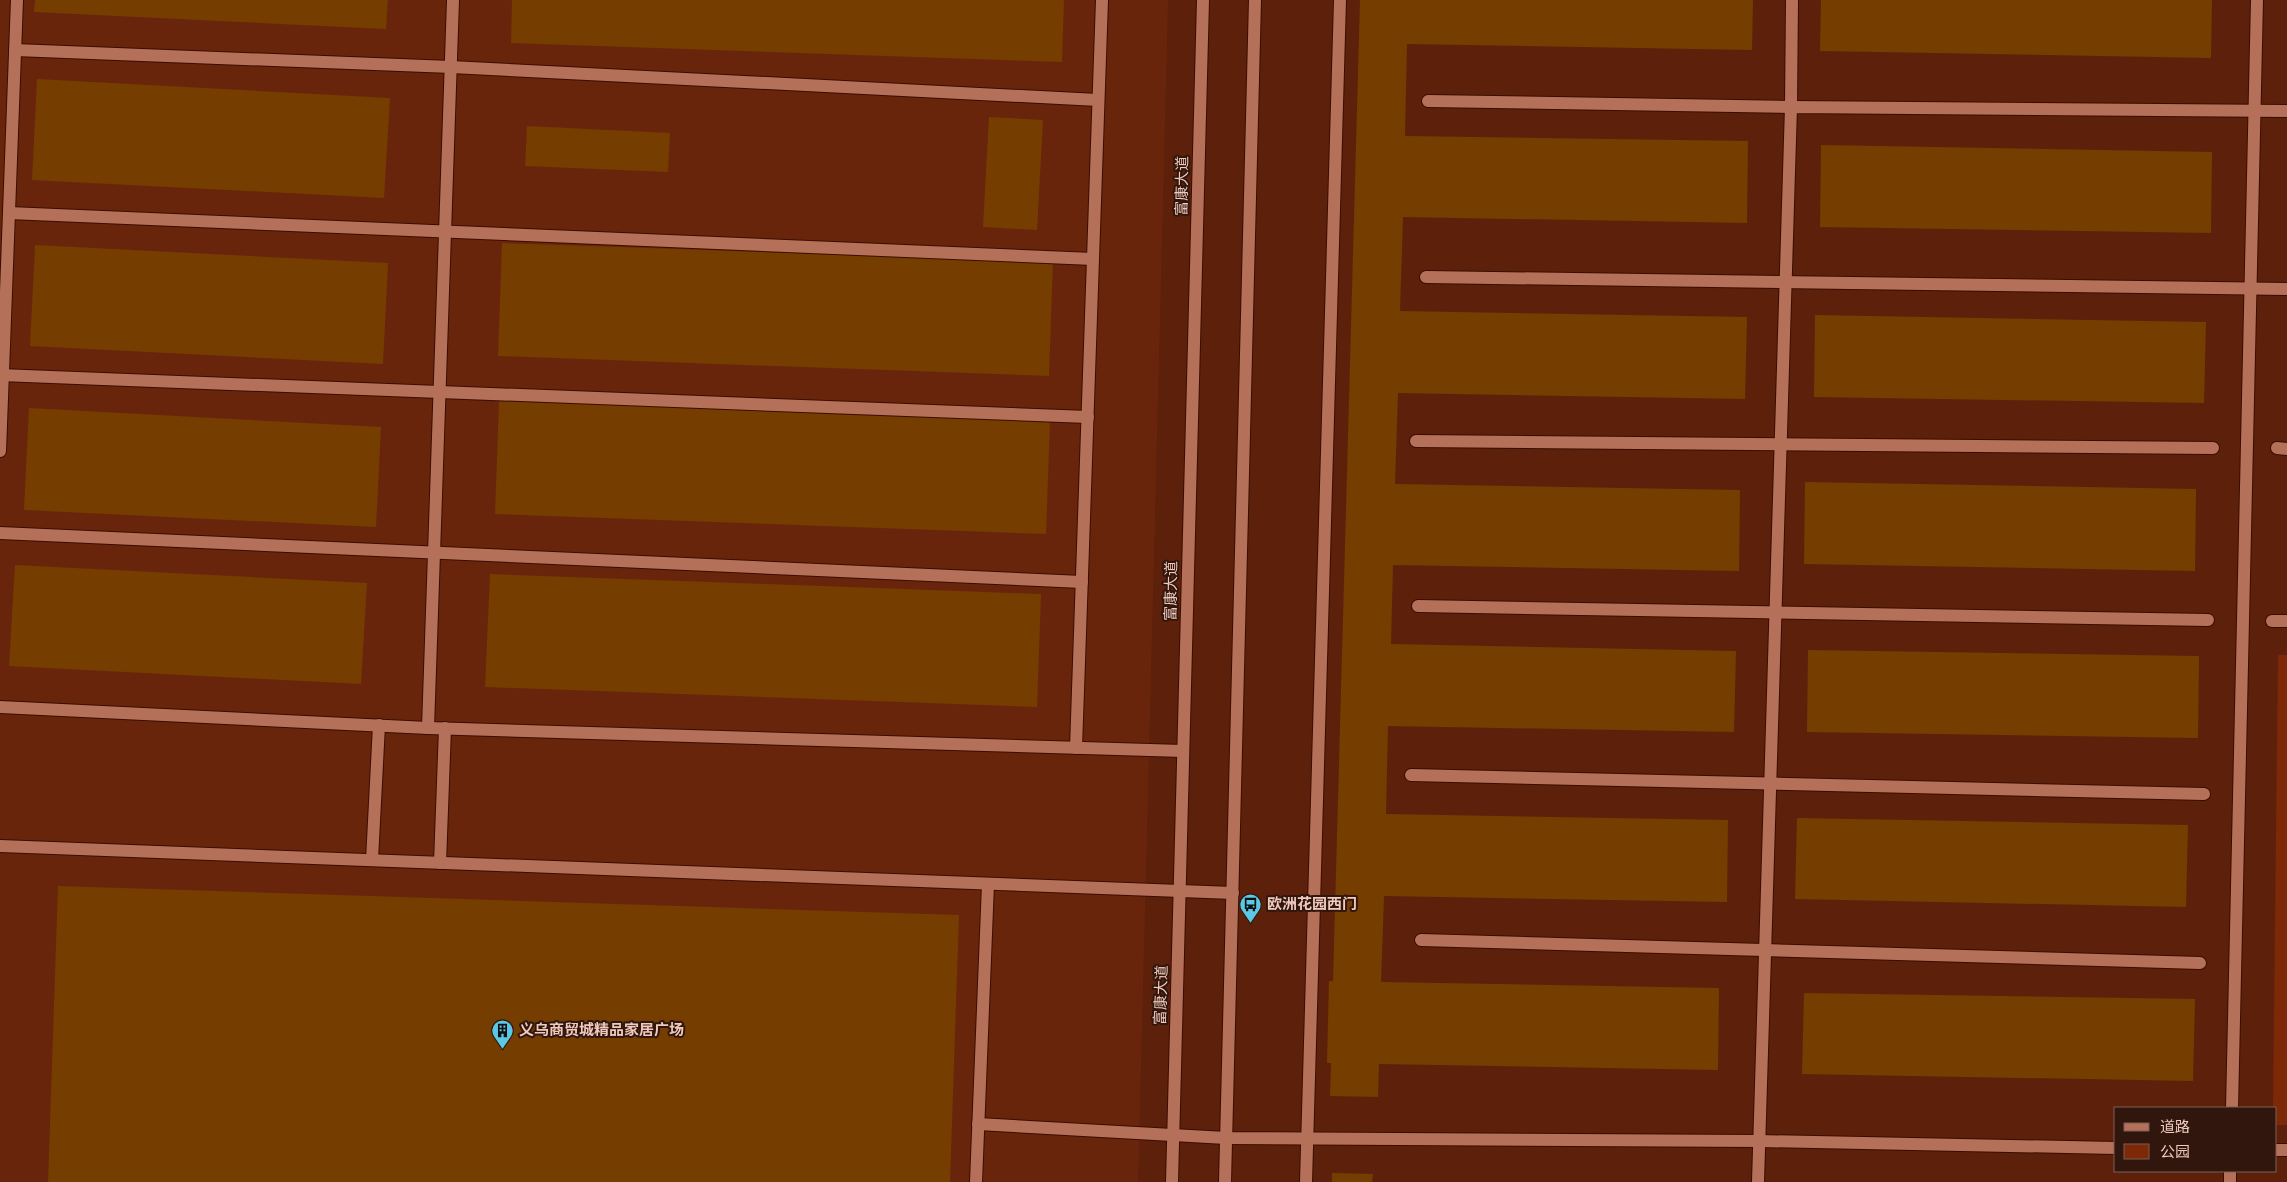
<svg xmlns="http://www.w3.org/2000/svg" width="2287" height="1182" font-family="'DejaVu Sans','Noto Sans SC',sans-serif">
	<rect width="100%" height="100%" fill="#5d210b"/>
	<polygon fill="#69250c" points="0,0 1168,0 1138,1182 0,1182"/>
	<polygon fill="#7d2907" points="2278,655 2287,655 2287,1125 2276,1125 2276,1108 2273,1108"/>
	<g fill="#753d00">
		<polygon points="35,0 388,0 386,29 34,12"/>
		<polygon points="512,0 1064,0 1062,62 511,43"/>
		<polygon points="1360,0 1753,0 1752,50 1407,44 1405,136 1748,141 1747,223 1403,217 1400,311 1747,317 1745,399 1398,393 1395,484 1740,490 1739,571 1393,565 1391,644 1736,651 1734,732 1388,726 1386,814 1728,820 1727,902 1384,896 1381,982 1719,988 1718,1070 1379,1064 1378,1097 1330,1096 1331,1063 1327,1063 1329,981 1333,981"/>
		<polygon points="1821,0 2212,0 2211,58 1820,51"/>
		<polygon points="37,79 390,98 384,198 32,180"/>
		<polygon points="989,117 1043,120 1037,230 983,227"/>
		<polygon points="527,126 670,133 668,172 525,166"/>
		<polygon points="1821,145 2212,152 2211,233 1820,227"/>
		<polygon points="502,243 1053,262 1049,376 498,356"/>
		<polygon points="35,245 388,263 383,364 30,346"/>
		<polygon points="1815,315 2206,322 2204,403 1814,397"/>
		<polygon points="499,401 1050,421 1046,534 495,514"/>
		<polygon points="29,408 381,427 376,527 24,510"/>
		<polygon points="1805,482 2196,489 2195,571 1804,564"/>
		<polygon points="15,565 367,583 361,684 9,666"/>
		<polygon points="490,574 1041,594 1037,707 485,687"/>
		<polygon points="1808,650 2199,656 2198,738 1807,732"/>
		<polygon points="1797,818 2188,825 2186,907 1795,899"/>
		<polygon points="58,886 959,915 950,1182 48,1182"/>
		<polygon points="1804,993 2195,999 2193,1081 1802,1074"/>
		<polygon points="1332,1173 1373,1174 1372,1182 1332,1182"/>
	</g>
	<g fill="none" stroke-linecap="round" stroke-linejoin="round">
		<defs>
			<g id="lane">
				<polyline points="15,50 451,67 1098,100"/>
				<polyline points="1428,101 1791,107 1792,0"/>
				<polyline points="9,213 1093,259"/>
				<polyline points="1426,277 2287,289"/>
				<polyline points="0,375 1088,417"/>
				<polyline points="1416,441 2213,448"/>
				<polyline points="2277,448 2287,449"/>
				<polyline points="0,451 17,0"/>
				<polyline points="0,533 1082,582"/>
				<polyline points="1418,606 2208,620"/>
				<polyline points="2272,621 2287,621"/>
				<polyline points="0,707 428,728 1183,751"/>
				<polyline points="428,728 453,0"/>
				<polyline points="1076,748 1102,0"/>
				<polyline points="1411,775 2204,794"/>
				<polyline points="0,846 1233,893"/>
				<polyline points="372,860 379,725"/>
				<polyline points="440,863 445,728"/>
				<polyline points="1421,940 2200,963"/>
				<polyline points="2232,1108 2257,0"/>
				<polyline points="978,1124 1226,1138 1759,1141 2116,1148"/>
				<polyline points="2276,1150 2287,1150"/>
				<polyline points="976,1182 988,884"/>
				<polyline points="1306,1182 1340,0"/>
				<polyline points="1758,1182 1791,107 2287,111"/>
				<polyline points="2230,1182 2230,1171"/>
			</g>
			<g id="secondary">
				<polyline points="1172,1182 1203,0"/>
				<polyline points="1225,1182 1255,0"/>
			</g>
		</defs>
		<use href="#lane" stroke="#3a0d00" stroke-width="14"/>
		<use href="#secondary" stroke="#3a0d00" stroke-width="14"/>
		<use href="#lane" stroke="#b57059" stroke-width="12"/>
		<use href="#secondary" stroke="#b57059" stroke-width="12"/>
	</g>
	<defs>
		<symbol id="bus-pin" viewBox="-11 -11 22 30"><path d="M0 17L-7.5 6A9.5 9.5 0 1 1 7.5 6Z" fill="#5bc8e6" stroke="#30160d"/><path d="M-5-6H5V4H4V6H2V4H-2V6H-4V4H-5ZM-3.5-4V0h7V-4ZM-3.5 1.2v1.5H-2V1.2ZM2 1.2v1.5H3.5V1.2Z" fill="#111"/></symbol>
		<symbol id="building-pin" viewBox="-11 -11 22 30"><path d="M0 17L-7.5 6A9.5 9.5 0 1 1 7.5 6Z" fill="#5bc8e6" stroke="#30160d"/><path d="M-4-6H4V6H1V3H-1V6H-4ZM-2.5-4.3h1.7v1.8h-1.7ZM.8-4.3h1.7v1.8H.8ZM-2.5-1h1.7V.8h-1.7ZM.8-1h1.7V.8H.8Z" fill="#111"/></symbol>
	</defs>
	<g fill-rule="evenodd">
		<use href="#bus-pin" x="1238" y="892" width="25" height="34"/>
		<use href="#building-pin" x="490" y="1018" width="25" height="34"/>
	</g>
	<g text-anchor="middle" dominant-baseline="central" stroke-width="4" stroke-linejoin="round" paint-order="stroke">
		<g font-size="15" fill="#f0cabd" stroke="#30160d">
			<text transform="translate(1182 186) rotate(-89)">富康大道</text>
			<text transform="translate(1171 591) rotate(-89)">富康大道</text>
			<text transform="translate(1161 995) rotate(-88)">富康大道</text>
		</g>
		<g font-size="15" font-weight="bold" fill="#f0cabd" stroke="#30160d" text-anchor="start">
			<text x="1267" y="904">欧洲花园西门</text>
			<text x="519" y="1030">义乌商贸城精品家居广场</text>
		</g>
	</g>
	<rect x="2114" y="1107" width="162" height="65" fill="#30160d" stroke="#7d5e53"/>
	<rect x="2124" y="1123" width="25" height="8" fill="#b57059" stroke="#7d5e53"/>
	<text x="2160" y="1132" font-size="15" fill="#f0cabd">道路</text>
	<rect x="2124" y="1144" width="25" height="15" fill="#7d2907" stroke="#7d5e53"/>
	<text x="2160" y="1157" font-size="15" fill="#f0cabd">公园</text>
</svg>
